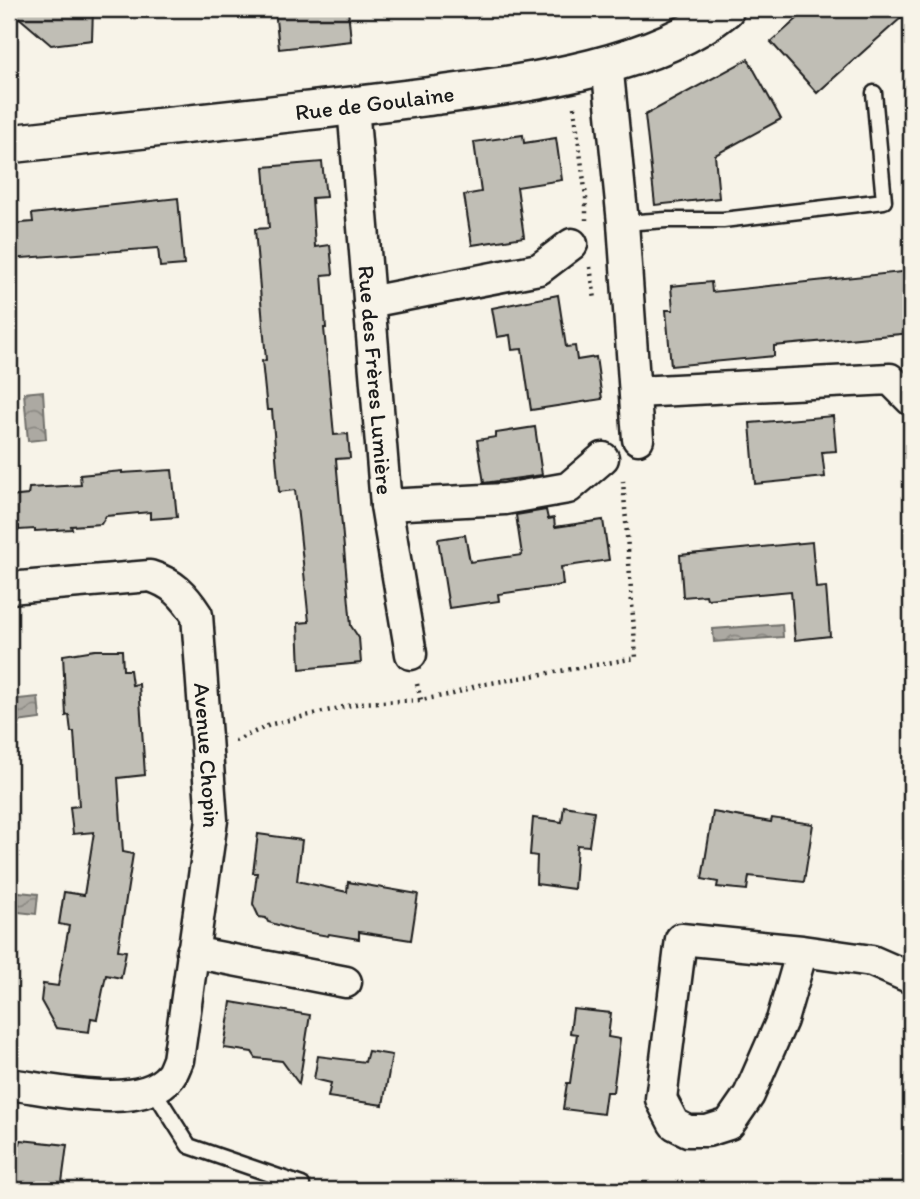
<svg xmlns="http://www.w3.org/2000/svg" width="920" height="1199" font-family="Itim,sans-serif">
	<defs>
		<pattern id="water-waves" width="16" height="10" patternUnits="userSpaceOnUse" patternTransform="scale(1.75)"><rect width="16" height="10" fill="#aca9a2"/><path d="M0 5q4-4 8 0t8 0" fill="none" stroke="#8b8983"/></pattern>
	</defs>
	<rect width="100%" height="100%" fill="#f7f3e8"/>
	<filter id="ink" filterUnits="userSpaceOnUse"><feTurbulence type="fractalNoise" baseFrequency=".0143" numOctaves="2"/><feDisplacementMap in="SourceGraphic" scale="14" xChannelSelector="R" yChannelSelector="G"/><feConvolveMatrix kernelMatrix="1 2 1 2 8 2 1 2 1" color-interpolation-filters="sRGB"/></filter>
	<g filter="url(#ink)">
		<g fill="url(#water-waves)" stroke="#72716c" stroke-width="2">
			<polygon points="43,391 46,439 28,441 24,393"/>
			<polygon points="782,624 783,637 714,642 713,629"/>
			<polygon points="38,697 40,719 9,723 9,700"/>
			<polygon points="9,891 38,894 36,914 9,911"/>
		</g>
		<g fill="#c0beb5" stroke="#1c1c1c" stroke-width="2">
			<polygon points="9,9 93,9 92,40 51,45"/>
			<polygon points="275,9 348,9 351,41 279,49"/>
			<polygon points="808,9 911,9 817,93 771,42"/>
			<polygon points="748,59 781,119 715,155 719,198 655,205 645,115"/>
			<polygon points="523,135 524,143 556,138 562,180 517,187 524,237 472,245 464,195 481,192 474,142"/>
			<polygon points="322,162 326,197 312,198 315,247 330,245 333,274 322,275 326,328 324,328 334,435 348,434 350,458 336,459 351,626 359,638 361,663 300,669 298,623 309,622 300,533 295,490 279,492 272,410 267,410 262,361 266,360 255,229 269,228 264,167"/>
			<polygon points="178,198 184,265 160,267 158,248 9,259 9,224 33,222 32,214"/>
			<polygon points="911,271 911,333 774,346 774,356 671,366 666,310 673,310 671,286 711,282 712,292"/>
			<polygon points="558,295 566,347 575,346 577,360 596,357 602,399 531,410 522,349 512,350 510,335 497,337 492,308"/>
			<polygon points="833,416 836,451 822,452 825,477 755,484 750,423"/>
			<polygon points="535,427 542,475 484,483 477,440 496,437 496,433"/>
			<polygon points="172,470 177,517 150,519 150,512 106,516 101,524 71,526 72,529 35,531 35,529 19,530 19,526 9,527 9,497 28,495 29,488 81,485 80,475 122,471 122,473"/>
			<polygon points="546,510 548,519 554,518 555,527 603,520 609,560 561,567 563,585 498,594 499,601 449,608 438,539 465,535 470,562 522,555 516,515"/>
			<polygon points="812,542 816,588 826,587 830,636 795,640 791,591 707,599 706,595 683,597 680,555"/>
			<polygon points="95,650 122,650 123,670 130,670 132,685 139,684 145,775 118,778 123,852 133,854 118,950 126,951 121,978 106,975 97,1019 91,1018 89,1032 56,1028 41,1001 43,984 58,986 69,926 59,924 64,892 84,895 94,832 73,834 70,807 79,806 74,732 71,732 69,715 66,716 63,655"/>
			<polygon points="564,806 594,811 589,846 577,845 574,889 536,884 537,856 530,855 533,818 562,822"/>
			<polygon points="713,812 771,822 772,818 813,824 804,882 749,876 747,890 717,887 718,882 702,879"/>
			<polygon points="258,834 302,840 297,881 347,892 348,882 418,894 411,940 359,932 359,939 329,934 328,936 294,930 268,922 266,918 259,917 253,904 257,873 253,873"/>
			<polygon points="231,1002 310,1015 299,1084 282,1061 256,1058 252,1052 224,1048"/>
			<polygon points="573,1009 611,1013 608,1037 620,1039 613,1092 606,1092 603,1114 563,1109 567,1083 570,1083 577,1034 570,1033"/>
			<polygon points="368,1051 392,1055 383,1105 328,1097 331,1083 314,1079 318,1056 365,1062"/>
			<polygon points="21,1140 67,1145 61,1190 35,1190 35,1186 9,1183 9,1143 20,1144"/>
		</g>
		<g fill="none" stroke-linecap="round" stroke-linejoin="round">
			<defs>
				<g id="service">
					<polyline points="623,223 667,220 723,220 884,201 874,93"/>
					<polyline points="153,1089 189,1146 302,1185"/>
				</g>
				<g id="minor">
					<polyline points="607,63 623,223 638,439"/>
					<path id="s1" d="M353,106l33,399 25,149"/>
					<polyline points="369,302 539,269 572,244"/>
					<polyline points="636,392 890,379 911,400"/>
					<polyline points="386,505 505,499 568,488 603,458"/>
					<path id="s2" d="M9,588l141,-12c23,7 34,19 47,39l15,205 -34,240c-2,4 -4,11 -7,15 -29,38 -121,14 -162,9"/>
					<polyline points="802,951 782,1020 749,1095 729,1124 707,1131 688,1131 674,1124 661,1099 681,939 802,951 872,961 911,978"/>
					<polyline points="192,952 346,982"/>
				</g>
				<g id="tertiary">
					<path id="s3" d="M9,144c96,-11 192,-22 289,-32 47,-5 94,-11 142,-17 88,-12 214,-28 285,-86"/>
				</g>
			</defs>
			<use href="#service" stroke="#1c1c1c" stroke-width="19"/>
			<use href="#minor" stroke="#1c1c1c" stroke-width="35"/>
			<use href="#tertiary" stroke="#1c1c1c" stroke-width="42"/>
			<g stroke="#1c1c1c" stroke-width="4.5" stroke-dasharray="2 5" stroke-linecap="butt">
				<polyline points="574,107 586,197 586,220"/>
				<polyline points="590,267 595,299"/>
				<polyline points="417,684 421,700"/>
				<polyline points="235,741 272,724 360,703 421,700 453,694 479,685 636,658 623,481"/>
			</g>
			<use href="#service" stroke="#f7f3e8" stroke-width="14"/>
			<use href="#minor" stroke="#f7f3e8" stroke-width="30"/>
			<use href="#tertiary" stroke="#f7f3e8" stroke-width="37"/>
		</g>
	</g>
	<g text-anchor="middle" dominant-baseline="central" stroke-width="7" stroke-linejoin="round" paint-order="stroke">
		<g font-size="23" fill="#1c1c1c" stroke="#f7f3e8">
			<text stroke="none"><textPath href="#s3" startOffset="368">Rue de Goulaine</textPath></text>
			<text stroke="none"><textPath href="#s1" startOffset="275">Rue des Frères Lumière</textPath></text>
			<text stroke="none"><textPath href="#s2" startOffset="345">Avenue Chopin</textPath></text>
		</g>
	</g>
	<rect width="920" height="1199" fill="none" stroke="#f7f3e8" stroke-width="35"/>
	<rect x="18" y="18" width="885" height="1164" fill="none" stroke="#1c1c1c" stroke-width="2.5" filter="url(#ink)"/>
</svg>
